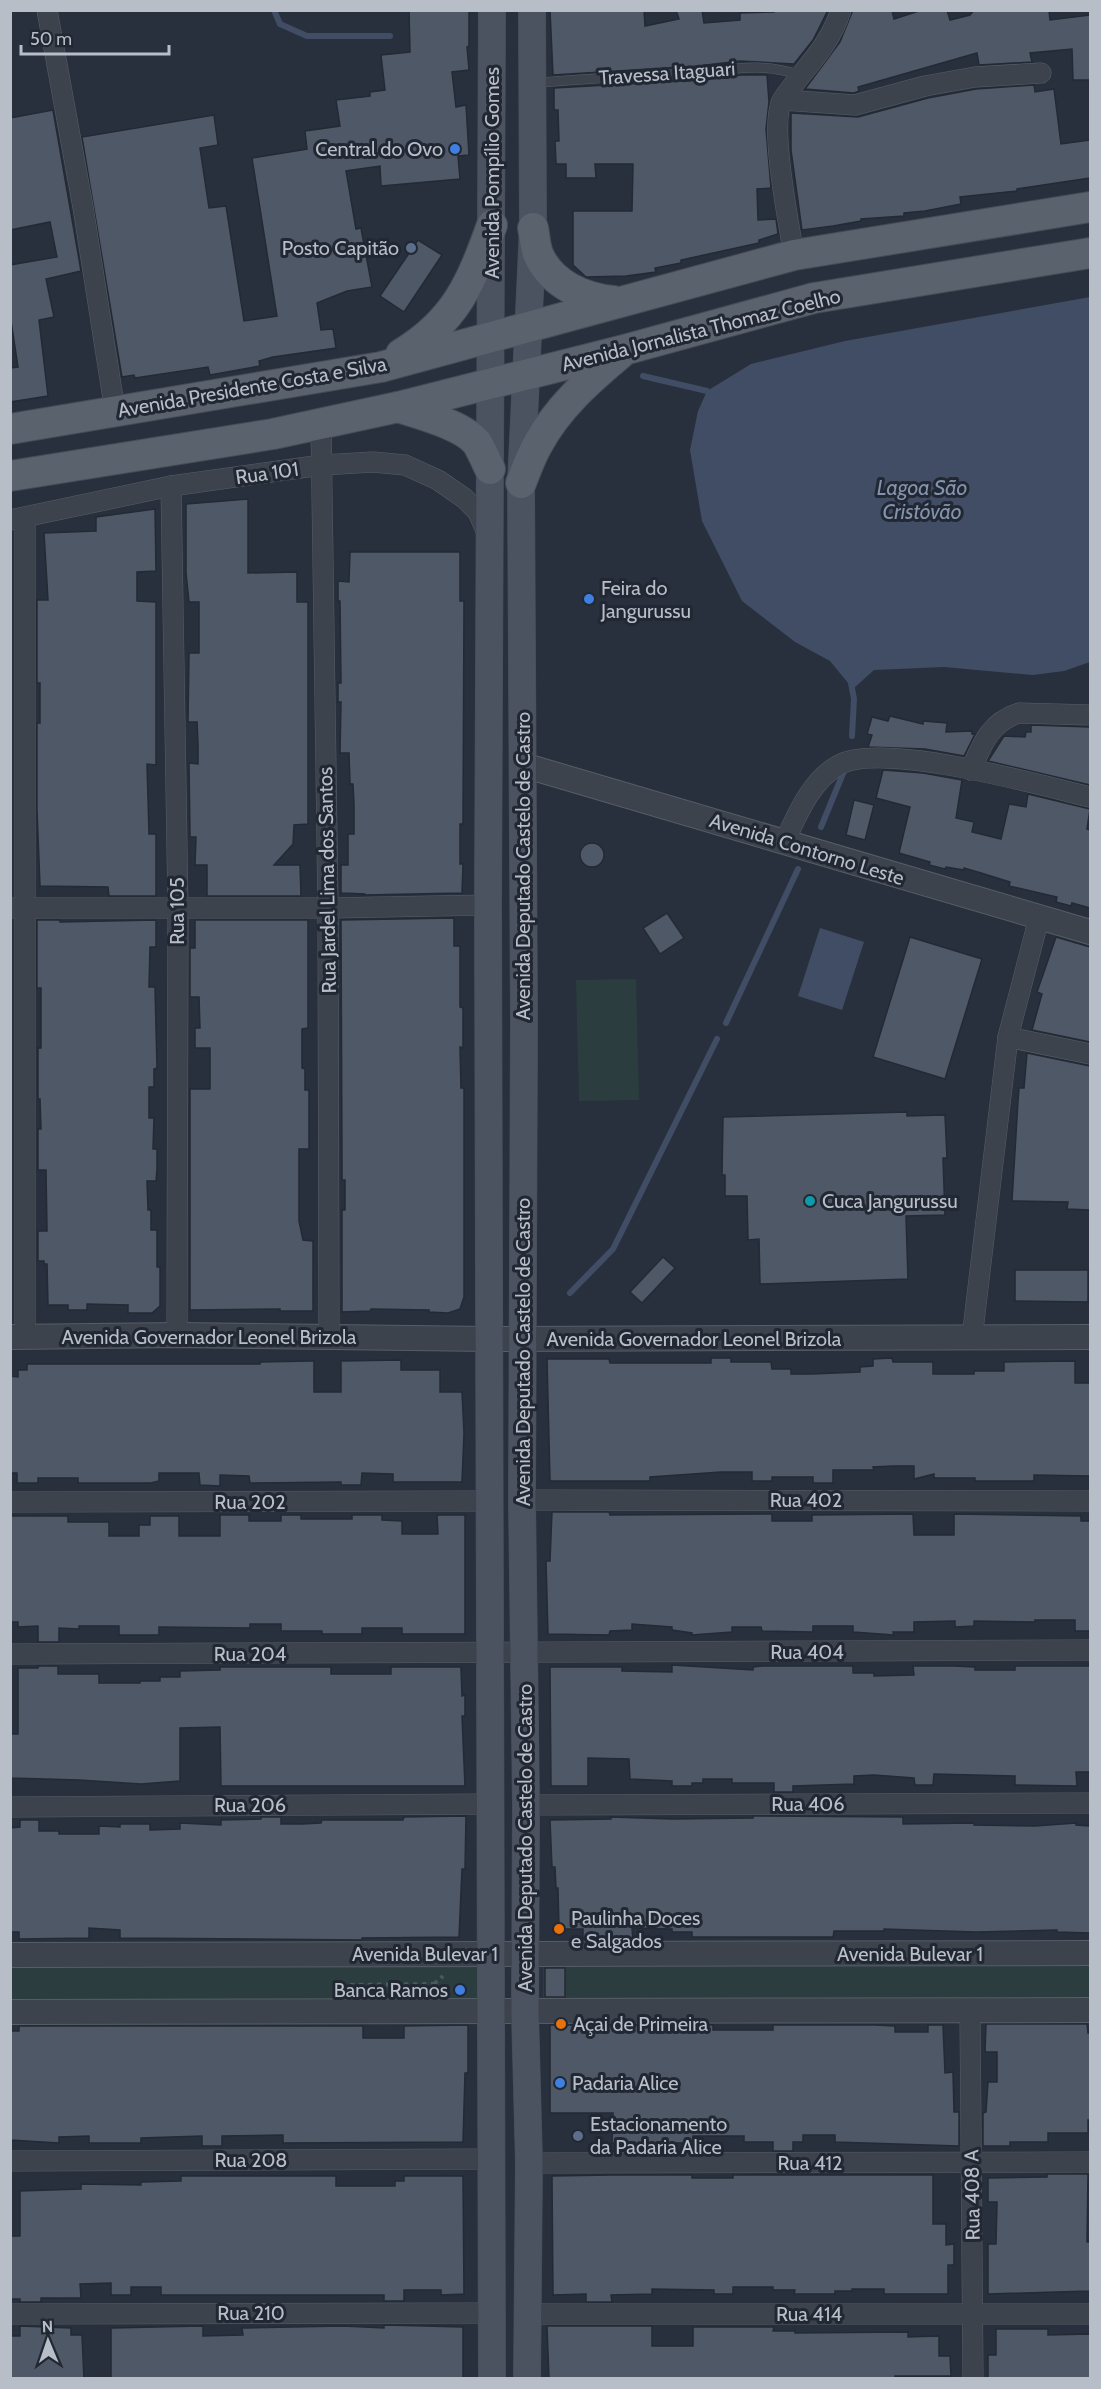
<svg xmlns="http://www.w3.org/2000/svg" width="1101" height="2389" font-family="Cabin,sans-serif">
	<rect width="100%" height="100%" fill="#28303d"/>
	<g fill="#2b3d3f">
		<polygon points="636,979 639,1100 579,1101 576,980"/>
		<polygon points="1090,1959 1090,2000 543,2000 543,1962"/>
		<polygon points="11,1964 481,1964 480,2003 11,2003"/>
	</g>
	<g fill="#404d64">
		<polygon points="1090,297 1090,662 1064,671 1033,675 944,667 874,670 853,689 830,661 795,642 742,601 702,521 690,450 698,411 707,391 751,364 845,341"/>
		<polygon points="820,928 864,942 842,1010 798,996"/>
	</g>
	<g fill="none" stroke-linecap="round" stroke-linejoin="round">
		<g stroke="#404d64" stroke-width="6">
			<polyline points="274,10 280,24 307,36 390,36"/>
			<polyline points="643,376 707,391 712,398"/>
			<polyline points="851,683 854,699 852,736"/>
			<polyline points="821,827 844,771"/>
			<polyline points="726,1023 798,869"/>
			<polyline points="570,1293 613,1249 717,1039"/>
		</g>
	</g>
	<g fill="#4f5866" stroke="#232a35" stroke-width="1.5">
		<polygon points="409,10 469,10 469,46 467,47 469,70 452,72 456,107 466,105 469,155 458,156 460,179 381,186 380,166 346,171 356,229 361,228 372,287 347,291 317,303 321,330 333,329 336,348 273,357 259,361 260,366 210,375 208,367 135,378 134,375 122,377 82,137 214,115 218,145 200,148 209,208 226,206 244,321 277,316 252,158 307,149 305,131 340,126 336,100 370,96 370,92 385,90 381,55 410,52"/>
		<polygon points="550,10 644,10 645,26 679,19 676,10 702,10 704,23 740,20 740,13 774,12 774,10 828,10 813,40 794,64 740,61 698,66 553,75"/>
		<polygon points="853,10 892,10 894,19 922,10 947,10 950,20 970,15 974,10 1049,11 1050,20 1090,15 1090,80 1073,80 1072,49 1030,53 1032,62 979,65 977,53 858,87 859,91 854,93 805,89 840,42"/>
		<polygon points="741,75 767,75 769,102 766,129 771,188 757,189 758,220 776,219 778,234 759,240 759,243 681,260 681,263 655,268 656,272 626,276 586,277 573,265 573,211 632,211 633,164 595,164 596,178 566,178 566,164 556,164 555,141 559,141 558,110 554,110 554,88 699,80"/>
		<polygon points="1034,85 1035,92 1054,89 1061,144 1090,140 1090,178 1017,189 1017,191 960,197 961,204 925,211 904,213 904,216 861,219 861,221 833,226 802,230 791,150 791,113 858,117 928,98 976,89"/>
		<polygon points="53,110 81,271 46,279 54,317 39,320 48,396 10,402 10,368 18,367 10,314 10,265 57,257 50,222 10,230 10,118"/>
		<polygon points="418,240 442,255 404,312 380,296"/>
		<polygon points="248,499 248,573 297,572 297,602 308,602 308,824 294,825 293,844 274,865 300,865 301,896 207,896 207,865 195,865 196,837 190,837 189,763 198,764 198,744 197,722 188,722 189,653 199,653 199,602 189,602 186,573 186,504"/>
		<polygon points="155,509 156,571 137,572 137,601 156,602 156,765 147,764 149,834 156,834 156,896 109,896 108,887 40,886 37,810 37,723 40,723 40,683 37,683 37,600 48,600 44,533 96,531 96,517"/>
		<polygon points="350,552 460,552 460,601 464,601 463,824 460,824 460,864 463,864 462,893 363,895 364,894 341,893 341,865 348,865 348,834 354,834 354,804 353,784 350,784 349,753 340,753 341,702 338,702 338,683 341,683 340,601 338,601 338,581 349,582"/>
		<polygon points="890,716 923,724 923,721 947,723 946,732 972,731 972,734 975,734 964,756 925,749 868,747 872,735 867,734 872,717 888,721"/>
		<polygon points="1031,725 1090,727 1090,785 988,761 1004,736 1025,737 1026,732 1031,732"/>
		<polygon points="883,770 923,773 962,780 956,818 974,822 972,832 1001,839 1009,804 1026,807 1028,794 1090,809 1087,829 1090,830 1090,908 1072,903 1071,906 1056,902 1057,897 1009,886 1010,882 981,873 964,868 964,870 946,867 945,869 929,865 930,862 899,853 910,807 876,798"/>
		<polygon points="854,800 874,805 865,840 846,835"/>
		<circle cx="592" cy="855" r="12"/>
		<polygon points="667,913 684,938 660,954 643,928"/>
		<polygon points="454,918 454,946 460,946 460,1007 463,1008 463,1048 460,1047 461,1088 464,1088 464,1297 460,1309 448,1313 429,1312 429,1310 371,1309 370,1311 342,1312 342,1210 345,1210 345,1180 342,1180 342,1162 341,920"/>
		<polygon points="37,920 60,920 60,922 156,920 156,947 150,947 149,987 155,987 157,1068 154,1069 154,1087 149,1087 149,1118 154,1118 153,1149 157,1149 157,1169 156,1181 147,1181 148,1210 151,1210 151,1230 157,1230 157,1267 160,1267 160,1306 152,1313 128,1313 128,1305 87,1304 87,1310 68,1310 68,1305 48,1305 47,1264 44,1264 44,1261 38,1261 38,1231 47,1231 46,1170 38,1170 38,1129 41,1129 40,1099 38,1099 38,1048 41,1048 41,988 37,988"/>
		<polygon points="195,920 308,920 308,1028 302,1029 302,1068 305,1069 305,1090 309,1090 309,1149 299,1149 299,1221 303,1240 313,1241 313,1311 280,1311 280,1309 190,1310 190,1089 210,1089 210,1048 195,1048 195,1028 200,1028 199,997 190,997 190,948 195,948"/>
		<polygon points="910,937 982,959 945,1079 873,1057"/>
		<polygon points="1056,937 1090,947 1090,1042 1032,1030 1042,994 1037,992"/>
		<polygon points="1027,1053 1090,1066 1090,1210 1067,1209 1068,1202 1012,1201 1018,1101 1019,1088 1024,1088"/>
		<polygon points="907,1112 907,1116 945,1115 947,1158 943,1158 945,1215 906,1216 908,1279 760,1284 759,1239 748,1240 747,1196 725,1196 725,1175 722,1175 723,1117"/>
		<polygon points="663,1257 675,1268 642,1303 630,1292"/>
		<polygon points="1015,1270 1088,1270 1088,1302 1015,1301"/>
		<polygon points="711,1358 731,1358 731,1362 771,1362 772,1369 791,1369 791,1374 812,1374 860,1372 860,1367 873,1366 873,1359 892,1358 893,1362 933,1362 933,1374 974,1374 974,1371 1004,1371 1004,1362 1075,1361 1075,1383 1090,1383 1090,1476 1034,1475 1034,1481 975,1481 975,1478 934,1478 934,1474 914,1479 914,1466 893,1466 873,1467 874,1470 833,1470 833,1483 813,1483 813,1477 772,1477 772,1481 752,1481 752,1472 721,1472 650,1477 650,1481 550,1481 547,1359 609,1359 610,1363 711,1363"/>
		<polygon points="401,1360 401,1370 440,1370 440,1392 462,1392 464,1433 462,1482 393,1482 393,1474 362,1473 361,1485 341,1485 341,1482 250,1483 249,1476 220,1475 220,1486 200,1485 199,1473 159,1473 159,1481 151,1483 78,1483 78,1478 38,1478 38,1483 17,1483 17,1473 10,1473 10,1376 18,1377 18,1370 27,1370 27,1364 260,1364 260,1362 311,1361 314,1361 314,1392 341,1392 341,1361"/>
		<polygon points="552,1512 609,1512 610,1515 772,1514 772,1521 812,1521 812,1515 913,1514 914,1535 954,1535 954,1514 1081,1516 1081,1521 1090,1521 1090,1631 1075,1631 1075,1620 1035,1620 1035,1622 974,1621 974,1626 955,1627 955,1621 914,1622 914,1632 893,1632 894,1635 853,1632 853,1626 813,1626 813,1632 762,1631 761,1627 732,1627 732,1632 692,1635 692,1633 672,1630 672,1627 632,1624 632,1630 610,1631 609,1635 548,1634 546,1561 550,1561"/>
		<polygon points="220,1515 249,1515 249,1521 281,1521 281,1515 301,1515 301,1519 352,1519 352,1515 382,1515 382,1520 402,1521 402,1534 438,1534 437,1515 465,1515 465,1634 402,1634 402,1628 362,1628 362,1634 322,1634 322,1631 281,1631 281,1624 250,1624 250,1628 159,1627 159,1635 119,1635 119,1626 79,1626 79,1629 59,1628 59,1642 38,1642 38,1626 18,1627 18,1622 10,1622 10,1516 68,1516 68,1522 109,1522 109,1536 139,1536 139,1525 150,1525 150,1516 179,1516 179,1536 220,1536"/>
		<polygon points="672,1665 753,1670 753,1667 762,1666 853,1666 853,1673 874,1673 874,1676 914,1675 913,1666 954,1666 975,1667 975,1670 1015,1670 1015,1666 1090,1666 1090,1772 1076,1772 1077,1786 1015,1785 1015,1776 934,1774 933,1785 915,1785 914,1778 874,1775 854,1776 854,1784 793,1786 793,1792 774,1792 774,1783 732,1783 732,1779 703,1779 703,1783 692,1783 692,1786 672,1786 672,1781 630,1779 629,1759 588,1758 588,1786 551,1786 550,1667 622,1667 622,1671 672,1672"/>
		<polygon points="38,1666 58,1666 58,1674 99,1674 99,1683 140,1683 140,1681 160,1681 160,1677 180,1677 180,1671 220,1670 220,1667 331,1667 331,1674 391,1674 391,1667 461,1667 462,1696 465,1695 465,1716 462,1716 465,1786 221,1786 220,1727 180,1728 180,1781 141,1784 79,1780 10,1778 10,1734 18,1734 18,1668 38,1668"/>
		<polygon points="466,1816 465,1869 462,1869 459,1937 362,1938 362,1940 120,1938 120,1930 89,1928 89,1938 19,1939 19,1932 10,1932 10,1828 20,1827 20,1820 39,1820 39,1831 59,1831 59,1834 99,1834 99,1826 120,1827 120,1824 150,1824 150,1830 180,1829 180,1823 221,1825 221,1820 261,1819 261,1817 281,1817 281,1824 302,1824 321,1823 322,1820 403,1820 404,1817"/>
		<polygon points="753,1816 903,1817 903,1824 974,1823 974,1825 1035,1826 1076,1823 1076,1825 1090,1826 1090,1933 1057,1932 1057,1930 976,1932 884,1929 884,1931 834,1931 833,1937 692,1937 692,1932 672,1932 672,1929 632,1928 633,1940 611,1940 583,1938 583,1929 559,1929 558,1888 556,1888 555,1867 552,1867 550,1820 611,1819 610,1817 672,1819 753,1818"/>
		<rect x="545" y="1968" width="20" height="29"/>
		<polygon points="986,2024 1087,2024 1088,2033 1090,2033 1090,2120 1088,2120 1088,2133 1048,2133 1048,2142 1010,2142 1010,2146 983,2146 983,2113 986,2112 988,2082 997,2082 997,2052 985,2052"/>
		<polygon points="468,2025 468,2073 465,2073 463,2142 283,2143 283,2135 222,2136 222,2146 202,2146 202,2136 141,2138 141,2143 89,2143 89,2136 59,2137 59,2143 10,2140 10,2031 19,2031 19,2026 363,2026 363,2038 404,2038 404,2026"/>
		<polygon points="550,2025 713,2025 713,2030 773,2030 773,2025 875,2025 895,2026 895,2032 928,2032 928,2025 943,2025 945,2073 953,2072 954,2112 959,2112 959,2146 835,2142 835,2135 803,2135 803,2142 793,2142 793,2151 773,2151 773,2142 744,2142 744,2136 693,2136 693,2143 672,2143 671,2151 635,2151 635,2142 612,2143 613,2113 550,2113"/>
		<polygon points="1047,2174 1088,2174 1087,2242 1090,2242 1090,2291 988,2294 988,2244 996,2244 997,2202 988,2202 988,2178 1047,2177"/>
		<polygon points="612,2175 692,2175 692,2178 733,2178 733,2175 933,2175 933,2224 946,2224 946,2245 954,2244 954,2265 948,2265 948,2294 884,2294 884,2289 852,2289 852,2291 835,2291 835,2294 794,2294 795,2290 773,2290 773,2287 733,2287 733,2294 714,2294 714,2290 652,2289 652,2294 611,2295 612,2302 586,2302 586,2294 553,2295 552,2176"/>
		<polygon points="181,2176 336,2176 336,2186 395,2186 395,2181 404,2181 404,2176 463,2176 464,2294 441,2295 441,2290 404,2290 404,2301 384,2301 384,2295 161,2295 161,2287 131,2287 131,2295 111,2295 111,2283 80,2284 81,2298 41,2298 41,2302 20,2302 20,2299 10,2299 10,2236 20,2236 20,2191 81,2189 81,2184 141,2185 141,2182 181,2181"/>
		<polygon points="384,2325 463,2327 463,2379 111,2379 111,2328 203,2326 203,2336 243,2335 242,2328 343,2326 384,2328"/>
		<polygon points="20,2326 71,2328 71,2335 82,2335 84,2379 10,2379 10,2336 20,2336"/>
		<polygon points="547,2326 652,2326 652,2346 693,2346 693,2327 774,2327 773,2331 795,2331 795,2333 908,2332 908,2337 939,2336 939,2356 950,2356 951,2376 895,2376 895,2379 549,2379"/>
		<polygon points="996,2329 1048,2329 1048,2335 1090,2334 1090,2379 988,2379 988,2355 996,2355"/>
	</g>
	<g fill="none" stroke-linecap="round" stroke-linejoin="round">
		<defs>
			<path id="service" d="M534,83c49,-4 99,-7 148,-9 46,-2 71,-14 118,1"/>
			<g id="minor">
				<polyline points="47,10 83,207 115,411"/>
				<polyline points="783,100 855,105 925,86 975,77 1041,73"/>
				<path d="M794,255c-5,-30 -26,-133 -11,-156 21,-31 46,-51 58,-89"/>
				<polyline points="321,424 328,908 329,1337"/>
				<polyline points="171,486 178,908 177,1335"/>
				<polyline points="25,519 25,1337"/>
				<polyline points="10,520 171,486 322,465 373,462 405,465 438,480 464,498 478,512 487,533"/>
				<path d="M971,770c11,-26 19,-48 48,-57l71,2"/>
				<path d="M784,843c13,-28 27,-63 55,-78 43,-24 201,20 251,32"/>
				<polyline points="10,908 328,908 488,905"/>
				<polyline points="1039,918 1008,1037 1090,1054"/>
				<polyline points="972,1338 1008,1037"/>
				<polyline points="522,1500 1090,1501"/>
				<polyline points="10,1502 489,1501"/>
				<polyline points="10,1654 1090,1650"/>
				<polyline points="526,1805 1090,1803"/>
				<polyline points="10,1807 490,1804"/>
				<polyline points="970,2012 973,2378"/>
				<polyline points="10,2161 491,2159"/>
				<polyline points="529,2163 1090,2162"/>
				<polyline points="10,2314 492,2313"/>
				<polyline points="528,2314 1090,2314"/>
			</g>
			<g id="tertiary">
				<polyline points="523,765 1090,932"/>
				<polyline points="10,1337 177,1335 489,1339 1090,1337"/>
				<polyline points="10,1955 1090,1953"/>
				<polyline points="10,2012 1090,2010"/>
			</g>
			<g id="secondary">
				<polyline points="492,2378 488,905 492,10"/>
				<polyline points="527,2378 529,2163 525,2012 526,1805 522,1500 524,1023 521,483 533,228 532,10"/>
			</g>
			<g id="primary">
				<path d="M533,228c2,9 2,20 6,28 13,28 44,42 74,45"/>
				<path d="M401,354c55,-33 70,-71 91,-129"/>
				<path d="M398,407c21,7 65,18 79,36 5,8 9,18 13,26"/>
				<polyline points="10,429 381,367 794,255 1090,207"/>
				<polyline points="10,476 273,434 398,407 481,386 624,350 814,298 1090,253"/>
				<path d="M521,483c5,-13 10,-27 17,-39 20,-37 51,-64 82,-90"/>
			</g>
		</defs>
		<use href="#service" stroke="#575e68" stroke-width="10"/>
		<use href="#minor" stroke="#575e68" stroke-width="21"/>
		<use href="#tertiary" stroke="#575e68" stroke-width="26"/>
		<use href="#secondary" stroke="#454c57" stroke-width="28"/>
		<use href="#primary" stroke="#454c57" stroke-width="32"/>
		<g stroke="#4a5a5d" stroke-width="4" stroke-dasharray="4.5 4.5" stroke-linecap="butt">
			<polyline points="434,1984 443,1976"/>
			<polyline points="333,1989 340,1985 434,1984 442,1990"/>
		</g>
		<use href="#service" stroke="#3c434d" stroke-width="9"/>
		<use href="#minor" stroke="#3c434d" stroke-width="20"/>
		<use href="#tertiary" stroke="#3c434d" stroke-width="24"/>
		<use href="#secondary" stroke="#4b5260" stroke-width="27"/>
		<use href="#primary" stroke="#5a626d" stroke-width="30"/>
	</g>
	<g fill="#3f7fe0" stroke="#212833" stroke-width="2">
		<circle cx="455" cy="149" r="6"/>
		<circle cx="589" cy="599" r="6"/>
		<circle cx="460" cy="1990" r="6"/>
		<circle cx="560" cy="2083" r="6"/>
	</g>
	<g fill="#5c6f8a" stroke="#212833" stroke-width="2">
		<circle cx="411" cy="248" r="6"/>
		<circle cx="578" cy="2136" r="6"/>
	</g>
	<circle fill="#0f9aa8" stroke="#212833" stroke-width="2" cx="810" cy="1201" r="6"/>
	<g fill="#e8710a" stroke="#212833" stroke-width="2">
		<circle cx="559" cy="1929" r="6"/>
		<circle cx="561" cy="2024" r="6"/>
	</g>
	<g text-anchor="middle" dominant-baseline="central" stroke-width="6" stroke-linejoin="round" paint-order="stroke">
		<g font-size="20" fill="#b8bec8" stroke="#212833">
			<text transform="translate(667 73) rotate(-4)">Travessa Itaguari</text>
			<text transform="translate(492 173) rotate(-90)">Avenida Pompílio Gomes</text>
			<text transform="translate(701 330) rotate(-14)">Avenida Jornalista Thomaz Coelho</text>
			<text transform="translate(252 387) rotate(-10)">Avenida Presidente Costa e Silva</text>
			<text transform="translate(267 473) rotate(-8)">Rua 101</text>
			<text transform="translate(807 849) rotate(17)">Avenida Contorno Leste</text>
			<text transform="translate(523 866) rotate(-90)">Avenida Deputado Castelo de Castro</text>
			<text transform="translate(327 880) rotate(-91)">Rua Jardel Lima dos Santos</text>
			<text transform="translate(177 911) rotate(-90)">Rua 105</text>
			<text x="209" y="1337">Avenida Governador Leonel Brizola</text>
			<text x="694" y="1339">Avenida Governador Leonel Brizola</text>
			<text transform="translate(523 1352) rotate(-90)">Avenida Deputado Castelo de Castro</text>
			<text x="806" y="1500">Rua 402</text>
			<text x="250" y="1502">Rua 202</text>
			<text x="807" y="1652">Rua 404</text>
			<text x="250" y="1654">Rua 204</text>
			<text x="808" y="1804">Rua 406</text>
			<text x="250" y="1805">Rua 206</text>
			<text transform="translate(525 1838) rotate(-90)">Avenida Deputado Castelo de Castro</text>
			<text x="425" y="1954">Avenida Bulevar 1</text>
			<text x="910" y="1954">Avenida Bulevar 1</text>
			<text x="251" y="2160">Rua 208</text>
			<text x="810" y="2163">Rua 412</text>
			<text transform="translate(972 2195) rotate(-91)">Rua 408 A</text>
			<text x="251" y="2313">Rua 210</text>
			<text x="809" y="2314">Rua 414</text>
		</g>
		<g font-size="20" fill="#b8bec8" stroke="#212833" text-anchor="start">
			<text x="443" y="149" text-anchor="end">Central do Ovo</text>
			<text x="399" y="248" text-anchor="end">Posto Capitão</text>
			<text x="601" y="588">Feira do<tspan x="601" dy="23">Jangurussu</tspan></text>
			<text x="822" y="1201">Cuca Jangurussu</text>
			<text x="571" y="1918">Paulinha Doces<tspan x="571" dy="23">e Salgados</tspan></text>
			<text x="448" y="1990" text-anchor="end">Banca Ramos</text>
			<text x="573" y="2024">Açai de Primeira</text>
			<text x="572" y="2083">Padaria Alice</text>
			<text x="590" y="2124">Estacionamento<tspan x="590" dy="23">da Padaria Alice</tspan></text>
		</g>
		<g font-size="21" font-style="italic" fill="#8493ac" stroke="#212833">
			<text x="922" y="487">Lagoa São<tspan x="922" dy="24">Cristóvão</tspan></text>
		</g>
	</g>
	<rect width="1101" height="2389" fill="none" stroke="#b8bec8" stroke-width="24"/>
	<g transform="translate(48 2341) rotate(358)" stroke="#212833" stroke-width="4.5" paint-order="stroke">
	<path d="M0-4.5L10 22L0 15L-10 22Z" fill="#b8bec8"/>
	<text y="-9" font-size="16" font-weight="bold" text-anchor="middle" fill="#b8bec8">N</text>
	</g>
	<path d="M21 45v9h148v-9" fill="none" stroke="#b8bec8" stroke-width="3"/>
	<text x="30" y="45" font-size="18" fill="#b8bec8" stroke="#212833" stroke-width="4.5" paint-order="stroke">50 m</text>
</svg>
